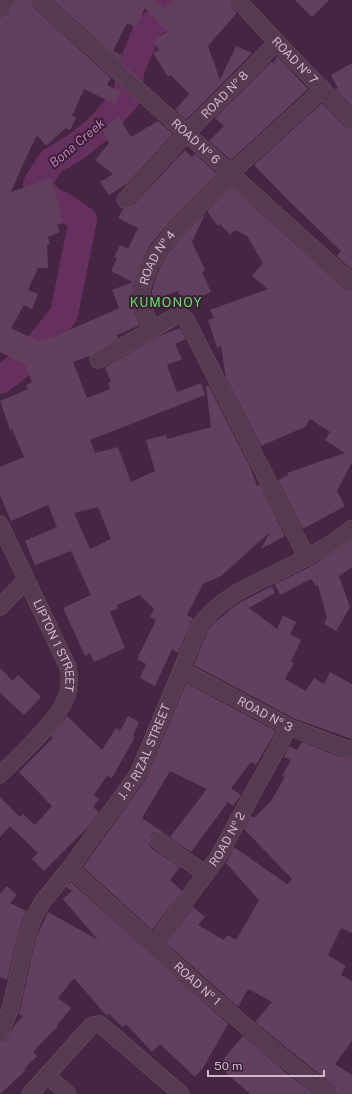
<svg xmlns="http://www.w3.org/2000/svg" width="352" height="1094" font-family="'Public Sans',sans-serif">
	<rect width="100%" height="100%" fill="#462542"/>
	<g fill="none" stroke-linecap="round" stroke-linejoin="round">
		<polyline stroke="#66305e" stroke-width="28" points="0,380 28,359 64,314 83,220 64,207 50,200 37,184 51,162 77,146 97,130 127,97 131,69 148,28 171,10 159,0"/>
	</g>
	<g fill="#633f5e" fill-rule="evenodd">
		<path d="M15,0h15l3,7 78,71 -4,7 14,7 -6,12 -31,-15 -12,27 4,2 -6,12 -4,-2 -20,18 -9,-11 -14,29 -12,28 40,-14 12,45 -6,2 3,7 -12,5 2,7 -3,1 1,23h-10l-10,22 10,4 -6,15 -8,-4 -13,23 27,13 16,-4 65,-29 -7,-18 21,-8 -22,-11 6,-13 -3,-1 6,-12 8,4 10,-21 -20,-10 5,-9 9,-3 53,-56 7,7 3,-3 22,20 -50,51 -17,20 -10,21 -7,21 -1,18 8,20 -23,10 1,3 -28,18 -17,6 14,36 23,-9 -2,-6 3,-1 -6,-15 54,-31 21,-8 6,11 -11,5 7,15 -15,6 10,27 24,-9 4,12 -115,45 5,13 23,-6 13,35 24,-11 -9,-31 20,-5 1,4 44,-12 -5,-41h3l42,83 6,17 3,-1 25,51 -24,13 9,-17 -49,44 -18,8 -16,31 6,3 -15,35 -6,-4 -17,37 -15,-8 6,-14 -9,-5 19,-39 -6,-3 4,-8 -14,-14 -23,10 1,3 -8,4 15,36 -31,14 -4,-9 -5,3 -22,-48 28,-13 -20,-44 -36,14 -10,-24 32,-14 -9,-22 -37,16 -11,-26v-28l24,-10 -12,-28 -2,1 -10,-29 28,-12 -2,-4 6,-3 -7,-17 -25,-13v-333l8,-4zM98,507l13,32 -21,10 -16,-36z"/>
		<polygon points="53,0 154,0 163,9 174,0 229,0 231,6 237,13 208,46 220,80 236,46 252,53 186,120 175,110 189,94 171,75 168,77 153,53 159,50 153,41 167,32 145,8 136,27 127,23 113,51 122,55 119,60"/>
		<polygon points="295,0 329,0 312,17"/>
		<polygon points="277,56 308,89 231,160 209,141 224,126 215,118 271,62 274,63"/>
		<polygon points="352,63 352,107 335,89 338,88 331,75"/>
		<polygon points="322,103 345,127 352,130 352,270 337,256 341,251 290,202 254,165"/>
		<polygon points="119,117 131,137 158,121 173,134 128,183 109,195 100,182 113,174 95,160 109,143 101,128"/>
		<polygon points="231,186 346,290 352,292 352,462 337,491 345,506 303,529 278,480 288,475 287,473 345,453 325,440 330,432 310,419 305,427 261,446 226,378 221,346 217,348 208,320 214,318 210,310 268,289 252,276 263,263 247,236 235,230 230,235 220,224 218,226 207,211"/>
		<polygon points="206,212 192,242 205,270 202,272 211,292 184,304 178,291 152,300 152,291 157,274 166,256 181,237"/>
		<polygon points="352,540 352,567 339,576 350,607 336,631 324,624 327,618 318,585 316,586 311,579 280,595 275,584 312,566"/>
		<polygon points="272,586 275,593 249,608 277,629 283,615 296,622 290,634 301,640 291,662 294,663 285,679 306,691 314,678 324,684 330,672 352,684 352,739 293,718 194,665 208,630 214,623 237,604"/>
		<polygon points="0,668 13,681 18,675 41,697 24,715 0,693"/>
		<path d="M186,683l90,48 -20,34 -5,-3 -20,26 10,7 -8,11 -5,-4 -37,50 -28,-19 -9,-1 -4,4 -1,9 3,4 28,18 -10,13 12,11 -30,39 -69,-63 63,-88zM170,771l37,18 -37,48 -28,-19z"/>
		<polygon points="67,716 102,750 116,728 120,731 128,716 139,722 133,736 135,737 112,778 107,776 94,795 99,799 93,807 99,812 90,825 44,871 32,859 38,853 10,826 0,837 0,797 20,817 23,814 35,825 52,806 19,772 53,738 51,736"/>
		<polygon points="302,742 341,757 352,758 352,933 341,928 328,955 346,966 341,975 352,981 352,1041 335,1064 352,1075 352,1094 338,1094 335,1087 255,1022 272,1002 248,989 238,1007 166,943 193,907 205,917 198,925 224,940 227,935 236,940 259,900 226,863 234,847 287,884 292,879 244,829 251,816 254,818 271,801 285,777 282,776 291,760 284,757 289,746 297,750"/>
		<polygon points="71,882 228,1024 203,1068 195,1077 160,1044 152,1052 126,1024 123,1027 109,1014 107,1016 74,978 58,998 71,1008 57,1025 58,1026 33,1052 37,1056 24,1069 26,1070 0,1094 0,1043 6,1041 14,1026 23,1016 19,1014 36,938 48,912 98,940 63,899 72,891 66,887"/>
		<polygon points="7,886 17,895 10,903 26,911 18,933 7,980 0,977 0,894"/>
		<polygon points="243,1036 289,1075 314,1094 250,1094 218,1066"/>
	</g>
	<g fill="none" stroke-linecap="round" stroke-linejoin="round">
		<defs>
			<g id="street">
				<path id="s1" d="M39,0l313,283"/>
				<path id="s2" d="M238,0c37,42 77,80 114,121"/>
				<polyline points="0,10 6,0"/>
				<path id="s3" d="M125,200l62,-67 89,-90"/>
				<path id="s4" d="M152,329l-10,-24v-15l6,-20 10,-19 16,-20 57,-58 92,-84"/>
				<polyline points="98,360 176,316 181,316 186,319 307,558"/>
				<path id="s5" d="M0,524l68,143c2,9 2,16 0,25 -6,26 -49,63 -68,83"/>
				<polyline points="0,607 26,580"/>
				<path id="s6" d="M182,670l107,57 55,21 8,1"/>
				<polyline points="158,841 206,874"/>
				<path id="s7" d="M70,868c85,78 168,156 259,226"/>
				<path id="s8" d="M154,944l64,-87 71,-130"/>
				<path id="s9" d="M0,1034l10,-24 17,-75 7,-18 9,-16 27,-33 68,-94 62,-149c18,-25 43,-36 70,-49 28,-14 58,-28 82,-48"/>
				<polyline points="47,1075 68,1094"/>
				<polyline points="30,1094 92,1025 100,1024 181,1094"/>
			</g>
		</defs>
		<use href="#street" stroke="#6d5368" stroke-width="17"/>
		<use href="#street" stroke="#553a51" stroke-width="16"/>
	</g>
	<g text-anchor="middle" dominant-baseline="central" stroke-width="4" stroke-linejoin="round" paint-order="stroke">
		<g font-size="12" fill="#ceb8ca" stroke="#3b1e37">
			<text stroke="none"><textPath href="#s2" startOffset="83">ROAD № 7</textPath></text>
			<text stroke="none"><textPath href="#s3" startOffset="145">ROAD № 8</textPath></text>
			<text stroke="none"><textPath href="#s1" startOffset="211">ROAD № 6</textPath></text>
			<text stroke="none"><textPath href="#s4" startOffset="77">ROAD № 4</textPath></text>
			<text stroke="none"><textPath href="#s5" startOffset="134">LIPTON 1 STREET</textPath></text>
			<text stroke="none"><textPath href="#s6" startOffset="94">ROAD № 3</textPath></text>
			<text stroke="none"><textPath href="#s9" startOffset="322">J. P. RIZAL STREET</textPath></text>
			<text stroke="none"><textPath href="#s8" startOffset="128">ROAD № 2</textPath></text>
			<text stroke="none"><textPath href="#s7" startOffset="172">ROAD № 1</textPath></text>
		</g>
		<g font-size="13" font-style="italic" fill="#b87cb0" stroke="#3b1e37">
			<text transform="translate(77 143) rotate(-40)">Bona Creek</text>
		</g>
		<g font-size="13" letter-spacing="1" fill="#62df62" stroke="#3b1e37">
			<text x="166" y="302">KUMONOY</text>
		</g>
	</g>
	<path d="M208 1070v6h116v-6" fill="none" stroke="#ceb8ca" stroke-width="2"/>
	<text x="214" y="1070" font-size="12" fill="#ceb8ca" stroke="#3b1e37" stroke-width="3" paint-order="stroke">50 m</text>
</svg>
